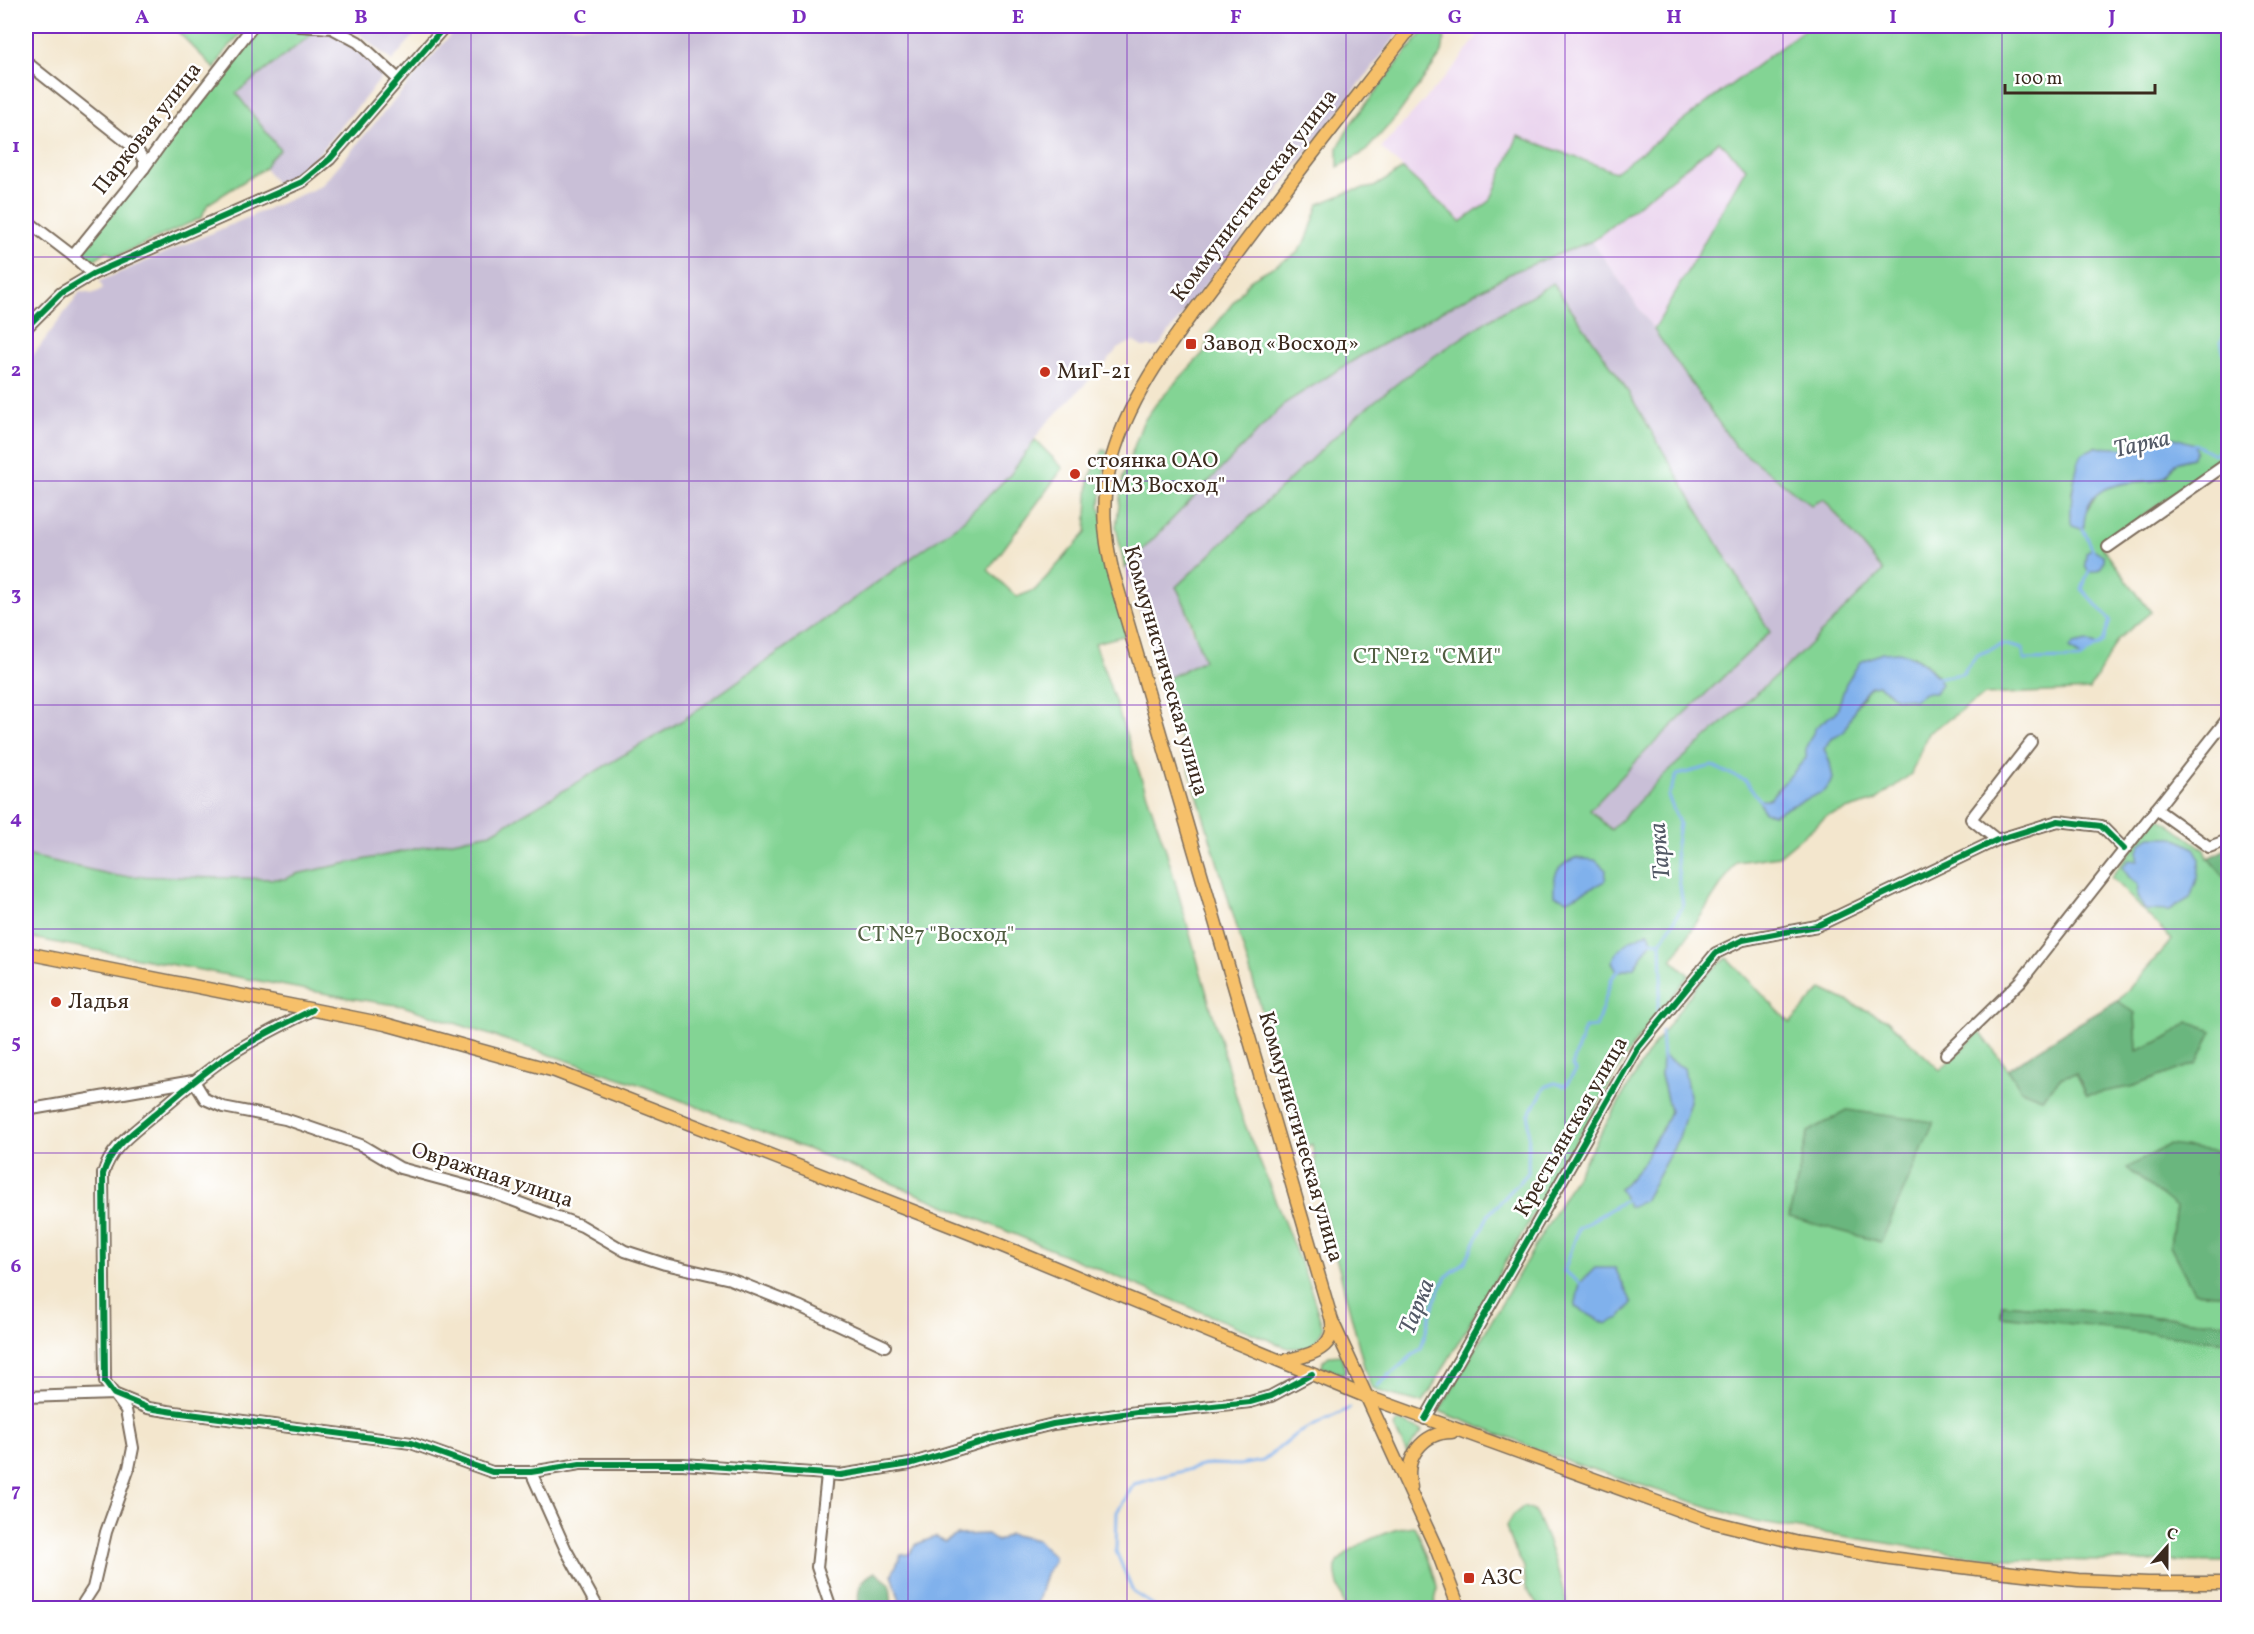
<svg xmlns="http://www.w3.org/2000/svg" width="2254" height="1634" font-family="Vollkorn,serif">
	<rect width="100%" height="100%" fill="#fff"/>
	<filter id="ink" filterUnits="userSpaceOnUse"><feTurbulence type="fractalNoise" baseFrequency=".0167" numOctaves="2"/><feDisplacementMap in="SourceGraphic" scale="12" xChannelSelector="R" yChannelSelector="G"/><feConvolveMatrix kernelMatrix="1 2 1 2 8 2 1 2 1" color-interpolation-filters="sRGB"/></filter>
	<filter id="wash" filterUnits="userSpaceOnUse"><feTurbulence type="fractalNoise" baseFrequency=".008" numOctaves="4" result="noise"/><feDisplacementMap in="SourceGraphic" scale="24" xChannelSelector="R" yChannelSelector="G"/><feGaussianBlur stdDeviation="1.35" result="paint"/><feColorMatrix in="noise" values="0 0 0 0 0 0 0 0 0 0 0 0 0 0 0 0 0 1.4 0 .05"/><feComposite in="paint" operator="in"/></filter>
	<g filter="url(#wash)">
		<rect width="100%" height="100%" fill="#f3e6cd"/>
		<g fill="#e9d2ed">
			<polygon points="1485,26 1809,26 1615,173 1518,136 1490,201 1461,222 1381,148 1456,65"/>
			<polygon points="1719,141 1746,168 1654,330 1592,241"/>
		</g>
		<g fill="#c9bfd7">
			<polygon points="350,26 422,26 392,61"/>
			<polygon points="458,26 1404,26 1158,347 1142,347 1133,341 1117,349 1105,364 1043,427 1010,475 959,524 683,720 491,833 297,874 286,879 117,876 26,855 26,365 80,292 94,294 103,289 100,281 321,186"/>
			<polygon points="315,32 334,34 355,48 384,75 309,165 294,177 276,184 265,168 269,160 280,150 236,93"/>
			<polygon points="1592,241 1735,446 1823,499 1883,571 1793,661 1664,775 1611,830 1590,810 1648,749 1687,495 1621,380 1552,283 1490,319 1418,367 1361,412 1176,587 1184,602 1189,621 1204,660 1163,681 1125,568 1285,403 1359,357 1513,272"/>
		</g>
		<g fill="#83d494" stroke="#5f7f59" stroke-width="1.5" fill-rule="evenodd">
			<polygon points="172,26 247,26 223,54 215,69"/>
			<polygon points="1429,26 1446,26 1442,53 1397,116 1365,152 1338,167 1338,148 1350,125 1407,51"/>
			<path d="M1809,26h419v429l-127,91 50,66 -34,28 -27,50 -105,5 -57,38 -17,41 -36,27 -48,15 -48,40 -43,6 -64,98 17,15 -58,73 -208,355 -39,-10 -13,-6 -6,-17 -39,-152 -14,-74 -9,4 -140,-467 41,-21c-9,-24 -15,-51 -28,-73l185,-175 57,-45 72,-48 63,-36 68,97 149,252 -122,117 -58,61 21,20 53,-55 129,-114 90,-90 -59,-72 -13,6 -76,-59 -81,-116 92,-162 -27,-27 -127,100 -79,31 -154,85 -74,46 -160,165 -9,-41 7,-50 20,-55 13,-18 49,-53 4,-17 42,-55 45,-25 11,-15 12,-35 32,-13 23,-4 29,-18 58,53 29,-21 28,-65 97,36zM2154,436l21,2 8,3 9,17 -17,5 -9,14 -9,3 -48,5 -12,9 -13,20 -13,-18 8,-34 15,-15 44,3zM1913,656l13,8 12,12 -43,21 -17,-12 -7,1 -47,63 6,14 -5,27 -52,24 -14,-13 11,-3 37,-40 -1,-11 22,-28 9,-8 2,-6z"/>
			<polygon points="258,29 315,32 236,93 280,150 269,160 265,168 208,204 201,218 115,257 107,251 95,259 87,259 77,252"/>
			<polygon points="1035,440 1063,468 988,570 1017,597 1035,590 1086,533 1089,479 1103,450 1107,451 1100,505 1127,635 1095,643 1166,850 1242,1117 1310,1287 1323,1329 1311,1348 1288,1348 843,1163 641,1085 403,1006 349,998 26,937 26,855 117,876 285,879 296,874 491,833 683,720 959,524 1010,475"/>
			<path d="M2158,816l47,34 3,8 20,23v293l-13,-1 8,-20 -47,54 -6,39 24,46 34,3v28l-226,-19 -1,11 227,27v220l-215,-2 -76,-9 -182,-29 -188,-61 -128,-50 208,-357 57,-78 23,-18 63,65 32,-34 65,31 53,50 40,-38 28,37 13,21 21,8 20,-21 14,-4 11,22 47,-9 78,-55 -24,-9 -19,15 -32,14 -2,-37 -17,-13 54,-61 -61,-63zM1661,1075l29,26 -11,36 -35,64 -25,-13 6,-4 20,-23 4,-13 13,-18 8,-19z"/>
			<polygon points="1341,1355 1345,1370 1344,1373 1342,1374 1322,1367 1323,1361 1329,1356"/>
			<polygon points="1399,1421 1423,1431 1414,1441 1407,1454 1394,1427 1396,1423"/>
			<path d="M1523,1507l11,4c16,30 26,65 34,97h-29l-13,-20 -2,-20 -14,-28 -4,-14 6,-10z"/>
			<path d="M1414,1526c7,12 23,51 23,64 0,9 -4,7 0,18h-92c-3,-9 -11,-32 -9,-41 6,-20 59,-40 78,-41z"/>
		</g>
		<g fill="#6ab67e" stroke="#52704e" stroke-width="1.5">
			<polygon points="2228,848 2228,881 2208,858"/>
			<polygon points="2118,1001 2135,1013 2137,1051 2169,1037 2188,1022 2212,1031 2197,1063 2134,1086 2087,1095 2076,1073 2062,1077 2042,1098 2021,1090 2008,1069 2071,1028"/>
			<polygon points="1847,1110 1934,1122 1881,1242 1789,1217 1808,1132"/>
			<polygon points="2168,1145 2223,1152 2215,1173 2228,1174 2228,1295 2194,1292 2170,1246 2176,1207 2127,1168"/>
			<polygon points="2002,1304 2228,1323 2228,1342 2001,1316"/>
			<path d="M875,1572l15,12 2,24h-33c-2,-18 -1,-27 16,-36z"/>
		</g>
		<g fill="#80b1ec" stroke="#5e6e85" stroke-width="1.5">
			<path d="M2154,436l21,2 20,6 1,7 -4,7 -17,5c-4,5 -6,12 -12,15 -5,3 -12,3 -18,3 -35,3 -62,8 -61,49l-12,-4c-4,-12 3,-64 11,-73 3,-2 6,-3 9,-4 9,-4 35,0 46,1z"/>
			<path d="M2092,548l12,8c1,10 -5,16 -15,16l-4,-7 1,-12z"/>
			<polygon points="2087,641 2098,646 2082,657 2069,649 2074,644"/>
			<path d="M1899,652c19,5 33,14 42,32l-6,9h-11l-10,7 -19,-3 -17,-12 -7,1 -12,14 -15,32 -13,6 -7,11 6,14 3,16 -8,12 -52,23 -9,-2 -5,-11 11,-3 36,-40v-11l10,-20 21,-16 9,-28 14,-21 22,-9z"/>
			<polygon points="2151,837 2173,837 2194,848 2200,859 2198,877 2190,898 2169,911 2145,910 2137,897 2138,885 2129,877 2122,867 2129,860 2138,861 2138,851 2142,842"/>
			<path d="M1575,858l20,2 11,10 -1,11 -37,19 -14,-5c-1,-22 2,-28 21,-37z"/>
			<path d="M1649,932l3,9 -18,26 -17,5 -5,-10c7,-18 19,-22 37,-30z"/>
			<polygon points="1662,1056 1684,1068 1690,1101 1679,1137 1644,1201 1629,1207 1619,1188 1625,1184 1645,1161 1649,1148 1662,1130 1670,1111 1661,1075"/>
			<polygon points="1595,1268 1615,1268 1632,1303 1620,1318 1606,1324 1575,1307 1580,1283"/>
			<polygon points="987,1534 997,1541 1009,1534 1037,1540 1054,1556 1054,1561 1046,1574 1036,1608 902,1608 892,1574 901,1555 909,1554 917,1544 935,1537 945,1542 957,1535"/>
		</g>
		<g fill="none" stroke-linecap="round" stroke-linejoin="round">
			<g stroke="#80b1ec" stroke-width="3">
				<polyline points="2228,331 2221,341 2228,374"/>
				<polyline points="2228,386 2225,408 2228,413"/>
				<polyline points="2193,445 2195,444 2214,454 2228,440"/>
				<polyline points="2083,529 2093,550"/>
				<polyline points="1936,678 1962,674 1977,655 2004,644 2023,649 2024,660 2079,659 2082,657 2103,642 2110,620 2082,589 2089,571"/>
				<polyline points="1651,941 1661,942 1683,906 1675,851 1679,823 1668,796 1677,775 1712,766 1746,781 1761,802"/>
				<polyline points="1657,1012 1662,976 1661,943"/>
				<polyline points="1661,1031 1663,1059"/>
				<polyline points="1580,1283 1564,1271 1579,1228 1629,1198"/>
				<polyline points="1377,1386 1421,1348 1435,1300 1446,1277 1465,1262 1489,1214 1528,1173 1529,1115 1546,1086 1555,1083 1565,1086 1576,1071 1572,1066 1585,1028 1596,1027 1612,978 1619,970"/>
				<polyline points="1158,1608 1133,1592 1116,1551 1117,1512 1134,1484 1209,1464 1239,1465 1263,1461 1296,1434 1350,1408"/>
			</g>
		</g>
	</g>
	<g filter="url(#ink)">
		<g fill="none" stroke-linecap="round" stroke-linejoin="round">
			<defs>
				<g id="minor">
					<polyline points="299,26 332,28 358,42 398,79"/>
					<polyline points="26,62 137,150 144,160 144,168"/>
					<polyline points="26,220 73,256 93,274"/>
					<polyline points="73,256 144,168 164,140 253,26"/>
					<polyline points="26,328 61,293 93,274 302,182 330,159 445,26"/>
					<polyline points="2108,547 2228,463"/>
					<polyline points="2156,809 2209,847 2228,840"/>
					<polyline points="1997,840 1971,819 2031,742"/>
					<path d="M312,1010c-27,14 -55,27 -81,44 -29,19 -55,43 -82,65 -20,17 -38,29 -46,55l2,208 9,12 34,14 26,4 237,31 81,29h39l49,-8h103l157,11 70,-11 79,-24 64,-16 84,-12 39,-2 74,-8 21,-6 41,-22"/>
					<polyline points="1946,1054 2021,981 2228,718"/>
					<polyline points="194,1081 205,1099 223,1107 285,1119 361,1145 400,1168 493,1193 582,1226 625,1251 665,1264 730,1279 801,1307 885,1346"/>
					<polyline points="26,1110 193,1081"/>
					<polyline points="26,1397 114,1394 126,1410 133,1448 129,1468 106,1532 93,1588 80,1608"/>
					<polyline points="1425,1419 1637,1049 1716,953 1743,940 1817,926 1997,840 2058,821 2101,826 2124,849"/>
					<polyline points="531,1472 566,1550 598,1608"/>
					<polyline points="827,1475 817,1567 831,1608"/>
				</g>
				<g id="major">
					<path d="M1412,26c-62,80 -125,159 -185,241 -46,62 -100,126 -118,203 -8,34 -5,65 3,99l220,752 105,229 22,58"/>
					<polyline points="26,953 385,1024 555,1071 1000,1245 1365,1396 1709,1521 1799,1543 1890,1558 1978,1569 2078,1580 2148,1583 2228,1583"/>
					<path d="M1282,1361c22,-4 54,-10 50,-39"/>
					<path d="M1411,1487c-8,-28 11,-55 41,-55"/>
				</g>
			</defs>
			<use href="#minor" stroke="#7b6c5b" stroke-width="14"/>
			<use href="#major" stroke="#7b6c5b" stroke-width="15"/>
			<use href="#minor" stroke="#fff" stroke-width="10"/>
			<use href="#major" stroke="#f6c06b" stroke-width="12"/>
			<defs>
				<g id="cycleway">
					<polyline points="26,328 61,293 93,274 302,182 330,159 445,26"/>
					<path d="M312,1010c-27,14 -55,27 -81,44 -29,19 -55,43 -82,65 -20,17 -38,29 -46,55l2,208 9,12 34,14 26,4 237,31 81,29h39l49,-8h103l157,11 70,-11 79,-24 64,-16 84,-12 39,-2 74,-8 21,-6 41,-22"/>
					<polyline points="1425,1419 1637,1049 1716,953 1743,940 1817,926 1997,840 2058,821 2101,826 2124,849"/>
				</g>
			</defs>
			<use href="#cycleway" stroke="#fff" stroke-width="10"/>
			<use href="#cycleway" stroke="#00873e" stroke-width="6"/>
		</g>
	</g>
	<path fill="none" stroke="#7b2cbf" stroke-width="1.5" stroke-opacity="0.55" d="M252,26v1582M471,26v1582M689,26v1582M908,26v1582M1127,26v1582M1346,26v1582M1565,26v1582M1783,26v1582M2002,26v1582M26,257h2202M26,481h2202M26,705h2202M26,929h2202M26,1153h2202M26,1377h2202"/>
	<g fill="#c8321e" stroke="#fff" stroke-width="2">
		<rect x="1185" y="338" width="12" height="12" rx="3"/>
		<circle cx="1045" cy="372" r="6"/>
		<circle cx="1075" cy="474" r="6"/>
		<circle cx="56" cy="1002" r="6"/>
		<rect x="1463" y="1572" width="12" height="12" rx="3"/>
	</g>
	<g text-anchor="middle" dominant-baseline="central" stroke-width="5" stroke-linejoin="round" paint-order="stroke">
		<g font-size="22" fill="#3b2a1e" stroke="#fff">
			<text transform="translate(148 129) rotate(-52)">Парковая улица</text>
			<text transform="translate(1255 196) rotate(-53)">Коммунистическая улица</text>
			<text transform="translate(1165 671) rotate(74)">Коммунистическая улица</text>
			<text transform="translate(1572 1127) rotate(-60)">Крестьянская улица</text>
			<text transform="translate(1300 1137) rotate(74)">Коммунистическая улица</text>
			<text transform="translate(492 1176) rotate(18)">Овражная улица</text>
		</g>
		<g font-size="22" fill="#3b2a1e" stroke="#fff" text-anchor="start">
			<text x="1203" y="344">Завод «Восход»</text>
			<text x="1057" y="372">МиГ-21</text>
			<text x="1087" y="461">стоянка ОАО<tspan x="1087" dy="25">"ПМЗ Восход"</tspan></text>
			<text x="68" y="1002">Ладья</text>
			<text x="1481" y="1578">АЗС</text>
		</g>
		<g font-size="22" fill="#515d41" stroke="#fff">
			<text x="1427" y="657">СТ №12 "СМИ"</text>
			<text x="936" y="935">СТ №7 "Восход"</text>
		</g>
		<g font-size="24" font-style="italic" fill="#535966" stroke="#fff">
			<text transform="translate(2142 445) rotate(-13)">Тарка</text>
			<text transform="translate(1661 851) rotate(-95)">Тарка</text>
			<text transform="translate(1418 1307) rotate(-68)">Тарка</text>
		</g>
	</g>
	<rect width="2254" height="1634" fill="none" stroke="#fff" stroke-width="66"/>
	<g transform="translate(2167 1547) rotate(21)" stroke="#ffffff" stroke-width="4.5" paint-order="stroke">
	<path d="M0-4.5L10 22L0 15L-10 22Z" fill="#3b2a1e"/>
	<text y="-9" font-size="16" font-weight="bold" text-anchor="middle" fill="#3b2a1e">С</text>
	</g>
	<path d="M2005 84v9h150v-9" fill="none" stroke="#3b2a1e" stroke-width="3"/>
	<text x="2014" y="84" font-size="18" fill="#3b2a1e" stroke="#ffffff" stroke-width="4.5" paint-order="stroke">100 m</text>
	<rect x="33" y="33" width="2188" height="1568" fill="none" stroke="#7b2cbf" stroke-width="2"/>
	<g font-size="20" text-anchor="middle" font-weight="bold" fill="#7b2cbf">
		<text x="142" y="23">A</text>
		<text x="361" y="23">B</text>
		<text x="580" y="23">C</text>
		<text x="799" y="23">D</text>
		<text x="1018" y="23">E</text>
		<text x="1236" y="23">F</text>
		<text x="1455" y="23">G</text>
		<text x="1674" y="23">H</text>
		<text x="1893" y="23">I</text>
		<text x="2112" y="23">J</text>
		<text x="16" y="152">1</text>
		<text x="16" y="376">2</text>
		<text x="16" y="600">3</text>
		<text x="16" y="824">4</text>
		<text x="16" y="1048">5</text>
		<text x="16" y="1272">6</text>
		<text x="16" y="1496">7</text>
	</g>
</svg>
